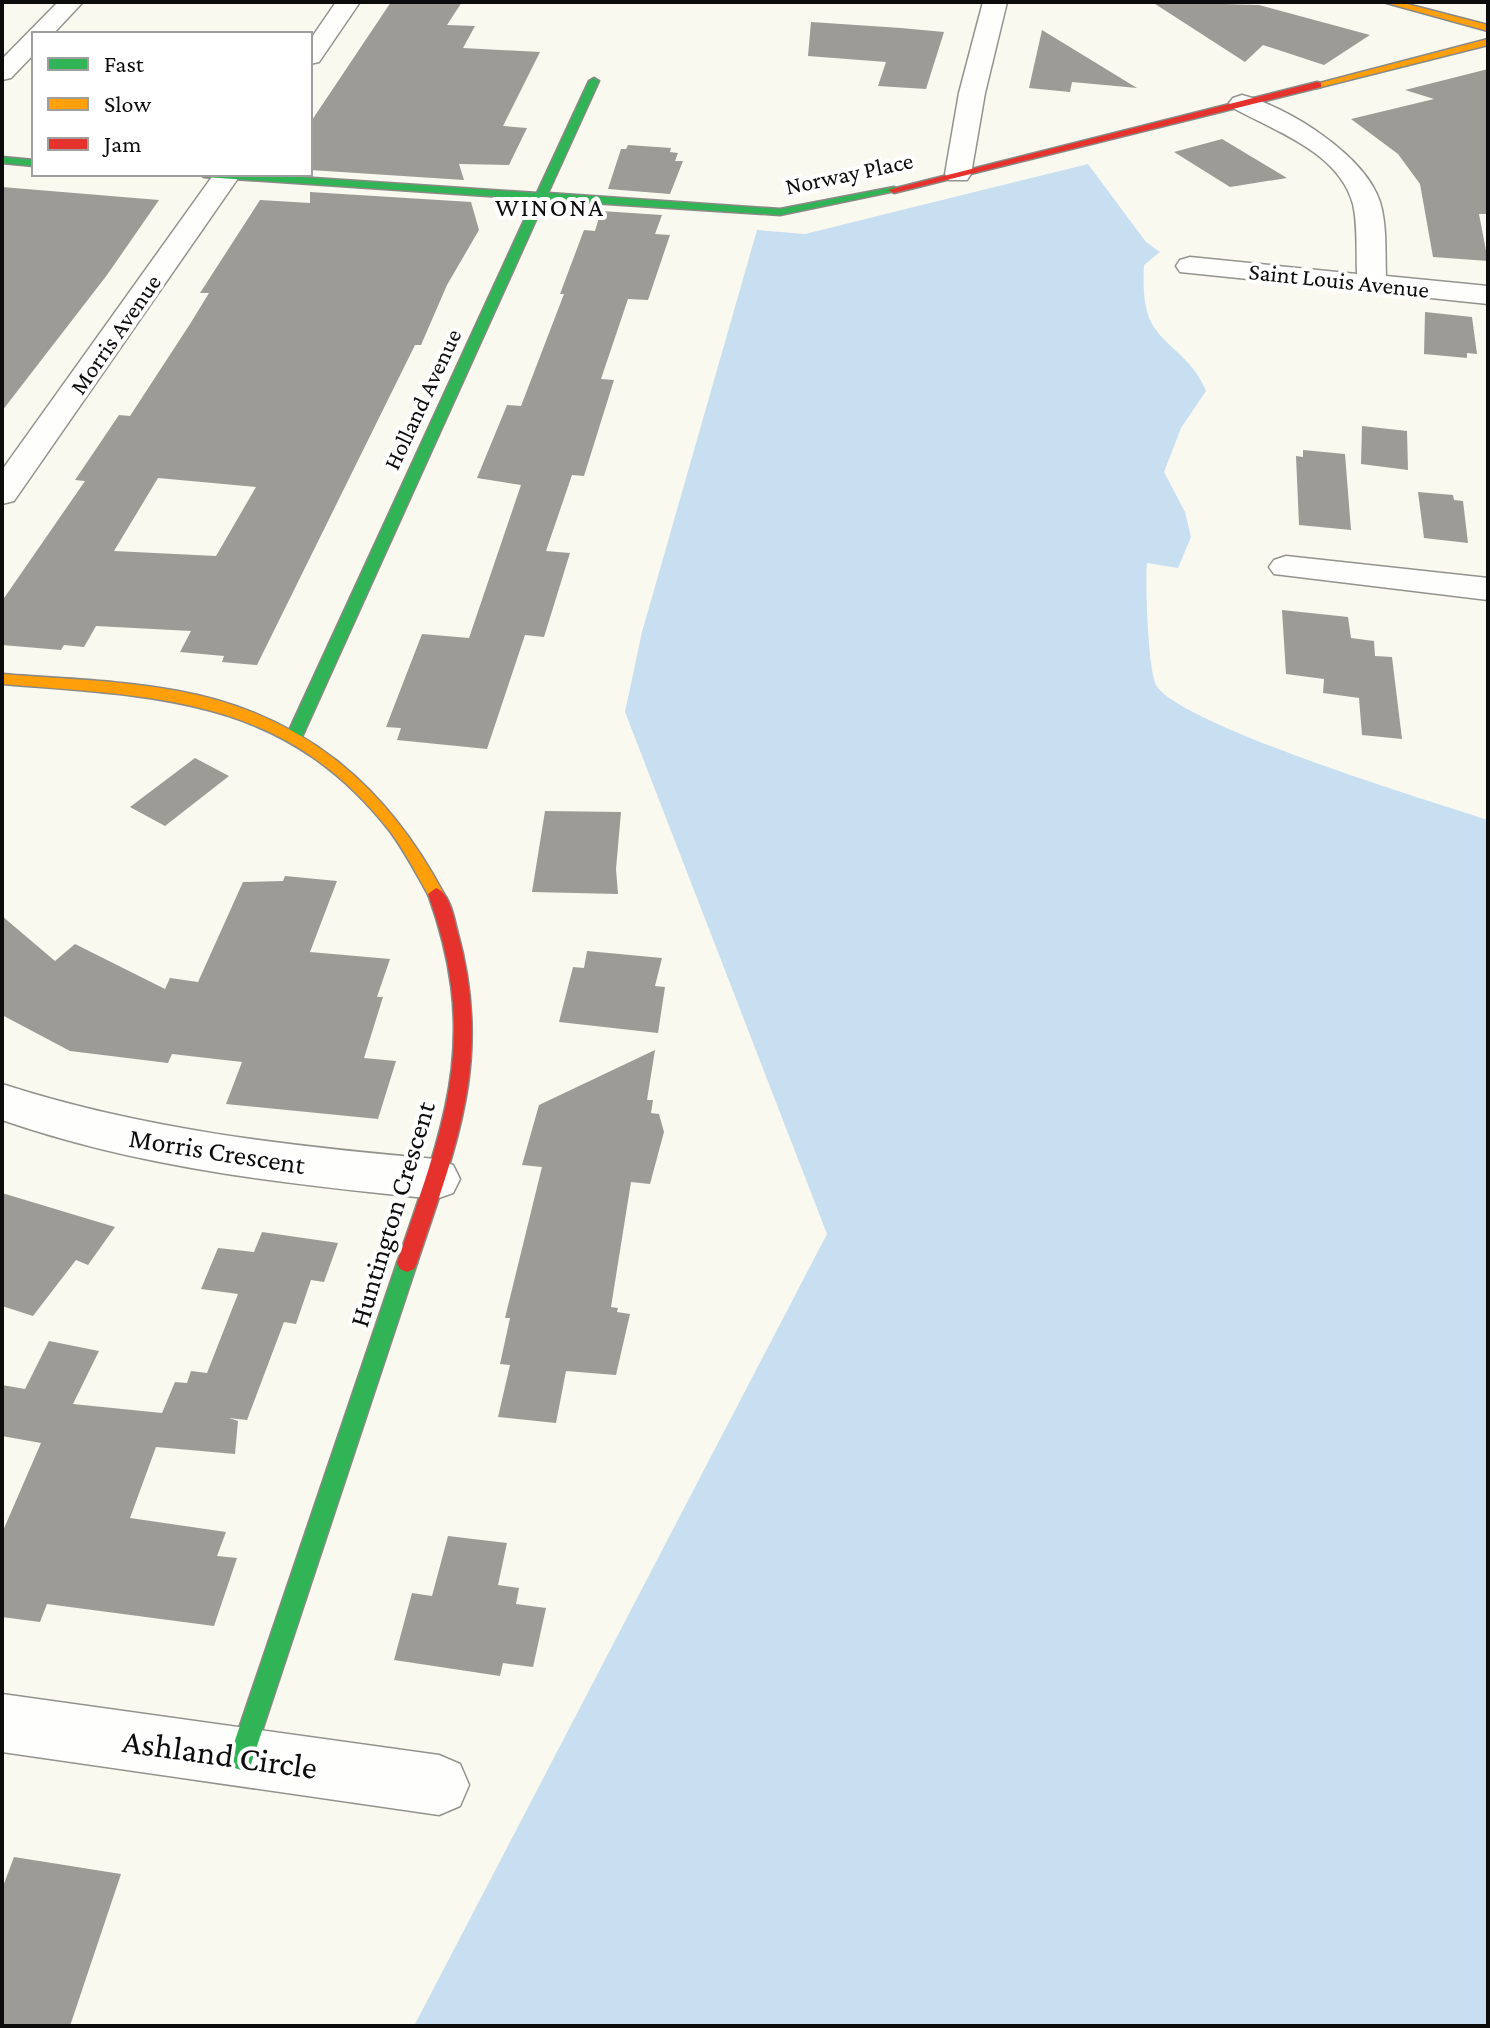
<svg xmlns="http://www.w3.org/2000/svg" width="1490" height="2028" font-family="'Crimson Pro',serif">
	<rect width="100%" height="100%" fill="#faf9ef"/>
	<path fill="#c8def1" d="M1088,164l58,78 14,10 -16,13c-1,17 -1,41 7,57 13,25 41,34 55,69l-25,37 -17,44 21,40 6,25 -13,31 -31,-5c-2,20 1,106 9,122 23,40 277,117 332,135v1206h-1074l413,-792 -202,-522 17,-80 115,-402 48,4z"/>
	<g fill="#9c9b96" fill-rule="evenodd">
		<polygon points="391,2 462,2 447,25 475,26 463,48 540,52 503,126 527,128 509,165 459,164 464,180 310,170 310,123"/>
		<polygon points="1152,2 1259,5 1370,35 1324,65 1263,45 1245,62"/>
		<polygon points="811,22 901,28 944,32 926,89 878,86 886,62 808,56"/>
		<polygon points="1042,30 1137,88 1072,82 1070,92 1029,88"/>
		<polygon points="1488,69 1488,214 1479,214 1488,261 1433,257 1420,184 1398,154 1351,119 1434,99 1405,90"/>
		<polygon points="1222,139 1287,178 1230,187 1174,152"/>
		<polygon points="628,145 671,148 670,152 678,153 675,161 683,161 670,194 608,189 621,149 626,149"/>
		<polygon points="2,187 159,200 107,275 2,411"/>
		<path d="M310,192l161,10 8,28 -32,55 -26,60h-6l-158,320 -35,-3 2,-6 -44,-4 11,-21 -95,-5 -12,21 -20,-2 -3,5 -59,-5v-44l83,-120 -10,-1 44,-65 11,1 60,-92 19,-31h-9l60,-93 50,3zM158,478l98,9 -40,69 -102,-5z"/>
		<polygon points="601,211 662,215 655,234 670,235 648,300 628,299 601,379 614,380 584,476 572,475 546,551 570,553 544,637 525,635 487,749 397,740 401,728 386,727 422,634 469,638 521,485 477,478 507,405 521,406 564,294 560,294 584,230 595,231"/>
		<polygon points="1425,312 1472,317 1477,354 1467,353 1467,358 1424,354"/>
		<polygon points="1362,426 1407,431 1408,470 1361,464"/>
		<polygon points="1303,450 1345,454 1351,530 1299,525 1296,456 1303,457"/>
		<polygon points="1418,492 1453,495 1454,500 1463,501 1468,543 1424,538"/>
		<polygon points="1282,610 1348,617 1351,638 1374,641 1375,656 1392,657 1402,739 1362,735 1359,698 1323,693 1324,679 1286,674"/>
		<polygon points="195,758 229,776 165,826 130,807"/>
		<polygon points="545,811 621,812 616,869 618,894 532,892"/>
		<polygon points="285,876 337,881 310,952 390,959 377,997 383,997 364,1058 396,1061 378,1119 226,1104 242,1062 172,1054 168,1063 70,1051 2,1015 2,916 55,961 75,944 165,989 170,978 198,982 243,882 283,881"/>
		<polygon points="587,951 662,958 655,986 665,987 658,1033 559,1022 573,967 584,968"/>
		<polygon points="655,1050 647,1100 653,1100 651,1113 659,1114 664,1132 650,1184 631,1182 611,1307 618,1308 617,1312 630,1314 616,1375 566,1371 556,1423 498,1417 510,1365 500,1364 510,1318 505,1318 542,1167 522,1165 539,1105"/>
		<polygon points="2,1193 115,1227 88,1265 76,1260 33,1316 2,1306"/>
		<polygon points="262,1232 338,1243 324,1282 311,1280 296,1324 284,1322 247,1420 229,1418 238,1421 235,1454 156,1447 130,1518 226,1532 217,1556 237,1558 214,1626 47,1604 40,1622 2,1617 2,1533 41,1443 2,1436 2,1385 25,1389 49,1341 99,1351 73,1404 162,1413 175,1382 187,1383 191,1371 207,1373 238,1294 201,1289 218,1248 254,1252"/>
		<polygon points="448,1536 507,1543 498,1585 519,1588 516,1604 546,1608 533,1667 503,1663 500,1676 394,1660 412,1593 432,1596"/>
		<polygon points="14,1857 121,1874 70,2026 2,2026 2,1889"/>
	</g>
	<g fill="none" stroke-linecap="round" stroke-linejoin="round">
		<defs>
			<g id="street">
				<polygon points="58,2 83,2 53,34 34,34 34,54 11,78 2,80 2,59"/>
				<polygon points="336,2 360,2 319,62 310,64 310,40"/>
				<polygon points="983,2 1007,2 985,93 971,174 967,180 949,180 945,174 959,93"/>
				<path d="M1242,95c46,12 123,60 138,107 7,23 5,50 6,74l102,10v18l-308,-32 -4,-6 4,-6 10,-3 167,17c-1,-23 1,-48 -4,-70 -14,-52 -78,-73 -120,-96l-4,-5 4,-5z"/>
				<polygon points="214,174 241,174 14,501 2,504 2,470"/>
				<polygon points="1286,556 1488,578 1488,600 1274,574 1269,567 1274,560"/>
				<path d="M2,1084c142,46 286,62 434,75l17,6 7,14 -7,14 -17,6c-148,-15 -293,-30 -434,-79z"/>
				<polygon points="2,1694 439,1755 460,1764 469,1785 460,1806 439,1815 2,1752"/>
			</g>
			<g id="fast">
				<polygon points="594,78 599,81 548,193 780,209 894,187 900,190 780,215 545,200 302,737 300,741 288,741 286,737 534,199 204,177 199,174 254,174 537,193 589,81"/>
				<polygon points="2,157 34,160 34,166 2,163"/>
				<polygon points="407,1254 414,1257 417,1263 253,1758 250,1767 241,1770 232,1767 229,1758 397,1263 400,1257"/>
			</g>
			<g id="slow">
				<polygon points="1383,2 1399,2 1488,25 1488,31"/>
				<polygon points="1488,39 1488,45 1317,88 1312,85"/>
				<path d="M2,674c59,5 118,6 176,17 125,23 208,94 266,203l-8,6 -6,-2c-13,-23 -25,-47 -41,-68 -106,-134 -231,-133 -387,-146z"/>
			</g>
			<g id="jam">
				<polygon points="1317,82 1321,83 1321,87 894,193 888,190"/>
				<path d="M436,888c13,4 18,29 21,42 36,128 0,213 -40,333l-3,6 -7,3 -7,-3 -3,-6c47,-139 84,-222 31,-369z"/>
			</g>
		</defs>
		<use href="#street" stroke="#93938e" stroke-width="3"/>
		<use href="#fast" stroke="#8a8985" stroke-width="3"/>
		<use href="#slow" stroke="#8a8985" stroke-width="3"/>
		<use href="#jam" stroke="#8a8985" stroke-width="3"/>
		<use href="#street" fill="#fefefd" fill-rule="evenodd"/>
		<use href="#fast" fill="#30b455" fill-rule="evenodd"/>
		<use href="#slow" fill="#ff9f0a" fill-rule="evenodd"/>
		<use href="#jam" fill="#e5322d" fill-rule="evenodd"/>
	</g>
	<g text-anchor="middle" dominant-baseline="central" stroke-width="8" stroke-linejoin="round" paint-order="stroke">
		<g font-size="24" fill="#0c0c0c" stroke="#fff">
			<text transform="translate(849 173) rotate(-12)">Norway Place</text>
			<text transform="translate(1339 280) rotate(6)">Saint Louis Avenue</text>
			<text transform="translate(115 334) rotate(-55)">Morris Avenue</text>
			<text transform="translate(422 399) rotate(-65)">Holland Avenue</text>
		</g>
		<g font-size="26" letter-spacing="2" fill="#0c0c0c" stroke="#fff">
			<text x="550" y="207">WINONA</text>
		</g>
		<g font-size="28" fill="#0c0c0c" stroke="#fff">
			<text transform="translate(217 1151) rotate(9)">Morris Crescent</text>
			<text transform="translate(392 1214) rotate(-73)">Huntington Crescent</text>
		</g>
		<g font-size="34" fill="#0c0c0c" stroke="#fff">
			<text transform="translate(220 1754) rotate(8)">Ashland Circle</text>
		</g>
	</g>
	<rect width="1490" height="2028" fill="none" stroke="#0c0c0c" stroke-width="8"/>
	<rect x="32" y="32" width="280" height="144" fill="#ffffff" stroke="#9e9e9e" stroke-width="2"/>
	<rect x="48" y="58" width="40" height="12" fill="#30b455" stroke="#9e9e9e" stroke-width="2"/>
	<text x="104" y="72" font-size="24" fill="#0c0c0c">Fast</text>
	<rect x="48" y="98" width="40" height="12" fill="#ff9f0a" stroke="#9e9e9e" stroke-width="2"/>
	<text x="104" y="112" font-size="24" fill="#0c0c0c">Slow</text>
	<rect x="48" y="138" width="40" height="12" fill="#e5322d" stroke="#9e9e9e" stroke-width="2"/>
	<text x="104" y="152" font-size="24" fill="#0c0c0c">Jam</text>
</svg>
